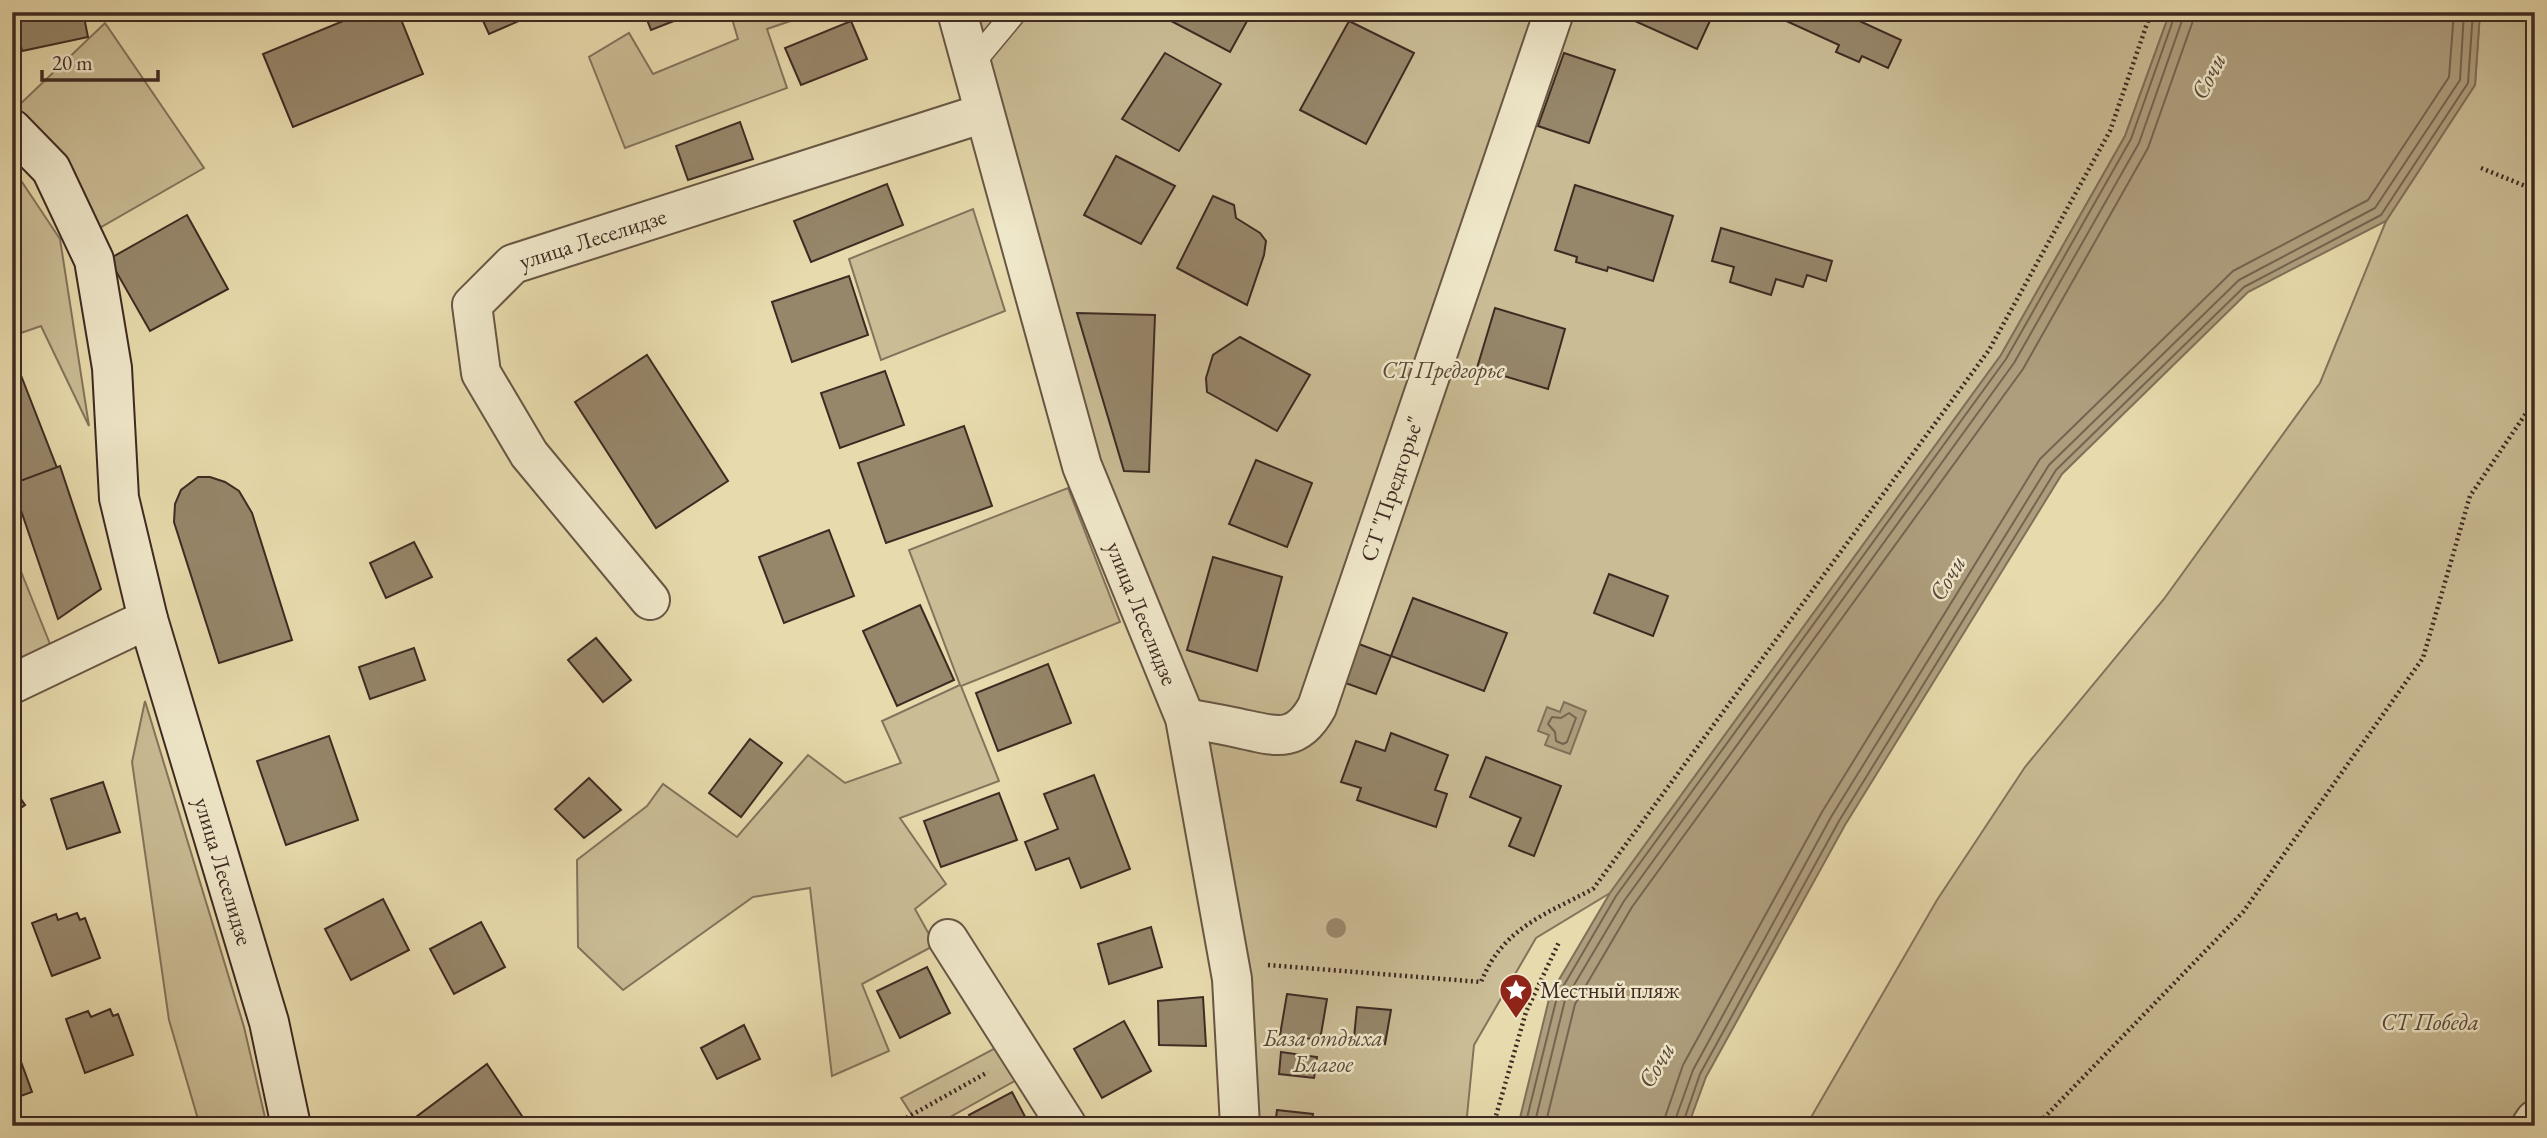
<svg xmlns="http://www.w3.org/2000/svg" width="2547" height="1138" font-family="'EB Garamond',serif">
	<rect width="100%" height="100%" fill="#e7daac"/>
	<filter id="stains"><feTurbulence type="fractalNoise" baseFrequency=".00286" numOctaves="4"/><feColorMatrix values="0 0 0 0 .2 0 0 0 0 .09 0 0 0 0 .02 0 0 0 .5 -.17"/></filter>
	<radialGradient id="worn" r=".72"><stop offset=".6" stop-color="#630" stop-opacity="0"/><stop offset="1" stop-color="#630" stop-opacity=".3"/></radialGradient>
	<g fill="#cabc95" stroke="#84735c" stroke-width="2">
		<polygon points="730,12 817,12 767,29 787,88 625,148 589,57 629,33 653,74 738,39"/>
		<polygon points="971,12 2170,12 2125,136 2001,355 1610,893 1536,938 1474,1045 1466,1126 1248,1126 1246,968 1097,468"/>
		<polygon points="2480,12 2535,12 2535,1126 1806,1126 1937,900 2025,767 2164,599 2320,383 2386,221 2475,85"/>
		<polygon points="105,23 204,168 89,234 54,151 16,108"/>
		<polygon points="12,167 60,239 89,426 41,326 12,336"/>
		<polygon points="973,209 1005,311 881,360 849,259"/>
		<polygon points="1068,488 1120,622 961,686 999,781 900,818 946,884 915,909 935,945 862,984 889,1051 832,1076 810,888 753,897 623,990 578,947 577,860 647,806 663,784 737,837 808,755 845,783 901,763 882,721 960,685 909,550"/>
		<polygon points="12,549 50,644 12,663"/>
		<polygon points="145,701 244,1027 267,1126 200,1126 169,1020 132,762"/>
		<polygon points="1001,1045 1022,1077 934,1126 919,1126 901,1098"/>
	</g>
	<g fill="#ae9e7d" stroke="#817059" stroke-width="2">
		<polygon points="2170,12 2480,12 2475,85 2386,221 2248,292 2062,474 1845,825 1706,1077 1688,1126 1518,1126 1550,995 1610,893 2001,355 2125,136"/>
		<polygon points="1564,702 1586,711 1570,754 1545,745 1549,735 1538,731 1547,707 1560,712"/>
	</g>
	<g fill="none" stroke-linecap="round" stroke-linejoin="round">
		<g stroke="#766450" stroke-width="2">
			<polygon points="1569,713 1576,718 1567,742 1563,744 1556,741 1555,732 1548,724 1552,717 1561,718"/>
			<polyline points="1525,1126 1557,997 1616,896 2006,359 2131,139 2176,12"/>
			<polyline points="1534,1126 1565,1000 1624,901 2014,363 2139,143 2185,12"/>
			<polyline points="1545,1126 1575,1004 1632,907 2023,369 2148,148 2196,12"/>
			<polyline points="1662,1126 1683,1065 1822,812 2040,459 2233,271 2368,200 2449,77 2454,12"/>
			<polyline points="1673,1126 1693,1070 1831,817 2049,465 2239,280 2375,208 2460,80 2464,12"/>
			<polyline points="1682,1126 1700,1074 1839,821 2056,470 2244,287 2381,215 2468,83 2473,12"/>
		</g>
	</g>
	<g fill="#96866a" stroke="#3e2a22" stroke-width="2">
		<polygon points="14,12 83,12 88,37 22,51"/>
		<polygon points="365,12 398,12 423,74 293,127 263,54"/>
		<polygon points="479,12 534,12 535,14 489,34"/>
		<polygon points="644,12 697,12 651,30"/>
		<polygon points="1154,12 1252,12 1230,52"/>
		<polygon points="1629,12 1714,12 1697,49 1626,17"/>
		<polygon points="1787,12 1840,12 1901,40 1888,68 1862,56 1859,62 1836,52 1839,45 1784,20"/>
		<polygon points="851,21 867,59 801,85 785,48"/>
		<polygon points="1349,21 1414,53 1366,144 1300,110"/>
		<polygon points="1165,53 1221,84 1179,151 1122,119"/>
		<polygon points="1564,53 1615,70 1589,143 1538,126"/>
		<polygon points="740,122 753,159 688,180 676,146"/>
		<polygon points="1116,156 1175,186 1141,244 1084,215"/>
		<polygon points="887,184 903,225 811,262 794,221"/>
		<polygon points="1575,185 1673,216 1653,281 1608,267 1607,271 1576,262 1577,257 1555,250"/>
		<polygon points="1213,196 1234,205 1236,218 1260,233 1266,241 1264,255 1247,305 1177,268"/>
		<polygon points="187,215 228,289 150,331 109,259"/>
		<polygon points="1721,228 1832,261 1826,281 1807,275 1803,287 1776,279 1771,295 1730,282 1734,267 1712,261"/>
		<polygon points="849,276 868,335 792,362 772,302"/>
		<polygon points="1495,308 1565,329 1548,389 1477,368"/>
		<polygon points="1077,313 1155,315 1149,472 1124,471"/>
		<polygon points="1240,337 1310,375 1277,431 1207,392 1206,378 1213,355"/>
		<polygon points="647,355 728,481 656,528 575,402"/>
		<polygon points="15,360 57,468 12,484 12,361"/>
		<polygon points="885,371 904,425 840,448 821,393"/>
		<polygon points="964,426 992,506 886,543 858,463"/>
		<polygon points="1256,460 1312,483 1287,547 1229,524"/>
		<polygon points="60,466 101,589 58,619 12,484"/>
		<polygon points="198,477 210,477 225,482 239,491 252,513 292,640 219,663 174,522 175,504 181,490"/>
		<polygon points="829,530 854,596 784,623 759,557"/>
		<polygon points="414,542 432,577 386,598 370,563"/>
		<polygon points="1213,557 1282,577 1257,671 1187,650"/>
		<polygon points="1609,574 1668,596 1653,636 1594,613"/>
		<polygon points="1413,598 1507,633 1484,691 1391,656"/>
		<polygon points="920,605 954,680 897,706 863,631"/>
		<polygon points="596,638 631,680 603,702 568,660"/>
		<polygon points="1351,641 1391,656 1376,694 1337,680"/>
		<polygon points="414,648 425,680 370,699 359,667"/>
		<polygon points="1048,664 1071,723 998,751 976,693"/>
		<polygon points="1391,733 1448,755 1435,790 1447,794 1436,827 1357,800 1361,788 1341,782 1356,741 1385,751"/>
		<polygon points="329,736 358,820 286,845 257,761"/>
		<polygon points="750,739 782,763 741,817 709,793"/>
		<polygon points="1486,757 1561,786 1534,856 1509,846 1521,818 1470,797"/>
		<polygon points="1094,775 1130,869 1081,888 1069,858 1036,870 1025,842 1058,829 1044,794"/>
		<polygon points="589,778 621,810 584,838 555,809"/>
		<polygon points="103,782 120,832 67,849 51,799"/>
		<polygon points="12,786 25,805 12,814"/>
		<polygon points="999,793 1017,840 941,867 924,821"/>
		<polygon points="383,899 409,950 351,980 325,929"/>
		<polygon points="77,913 80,920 85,918 100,958 52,976 32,923 56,914 58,920"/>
		<polygon points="481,922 505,967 454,994 430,949"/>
		<polygon points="1151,927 1162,967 1109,984 1098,944"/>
		<polygon points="927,967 950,1013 900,1038 877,991"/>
		<polygon points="1287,994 1327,999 1320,1040 1280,1035"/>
		<polygon points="1203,997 1206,1046 1159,1045 1158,1001"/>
		<polygon points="1357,1007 1391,1010 1385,1044 1354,1038"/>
		<polygon points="110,1009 113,1016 118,1014 133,1055 85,1073 66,1019 88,1011 91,1017"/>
		<polygon points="1124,1021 1151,1071 1102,1098 1074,1049"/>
		<polygon points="744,1025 760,1059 717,1079 701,1048"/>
		<polygon points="12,1037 32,1092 12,1099"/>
		<polygon points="1281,1052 1317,1057 1314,1078 1279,1074"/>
		<polygon points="487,1064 528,1125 417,1126 412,1120"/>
		<polygon points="1012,1092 1030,1126 975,1126 969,1115"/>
		<polygon points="1277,1110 1313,1114 1311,1126 1275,1126"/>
		<polygon points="856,1118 863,1126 848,1126"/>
	</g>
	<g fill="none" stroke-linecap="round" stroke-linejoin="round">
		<defs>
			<polyline id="lane" points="971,65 1015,12"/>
			<g id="street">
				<path id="s1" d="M957,12l125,454 103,252 47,261 8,147"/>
				<path id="s2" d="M650,600l-121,-146 -48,-81 -9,-68 41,-41 471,-151"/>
				<polyline points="12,684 148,619"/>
				<path id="s3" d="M1185,718c17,3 35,6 53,10 37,8 58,17 79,-21l237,-695"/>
				<polyline points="948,939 1067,1126"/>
				<polyline points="2531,1126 2535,1120"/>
			</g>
			<g id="secondary">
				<path id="s4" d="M12,129l39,40 43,91 18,108 7,130 29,121 121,403 22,104"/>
			</g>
		</defs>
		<use href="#lane" stroke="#685644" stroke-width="26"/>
		<use href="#street" stroke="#685644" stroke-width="42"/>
		<use href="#secondary" stroke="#3e2a22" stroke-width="42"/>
		<g stroke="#3e2a22" stroke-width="4.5" stroke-dasharray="2 3.5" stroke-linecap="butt">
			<polyline points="2481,168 2535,190"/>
			<path d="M1268,965l213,17c22,-54 63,-67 112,-93l396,-539 121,-219 41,-119"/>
			<polyline points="892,1126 988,1072"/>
			<polyline points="1493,1126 1526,1012 1559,942"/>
			<polyline points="2036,1126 2243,912 2423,658 2470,496 2535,400"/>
		</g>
		<use href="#lane" stroke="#efe7c9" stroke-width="23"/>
		<use href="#street" stroke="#efe7c9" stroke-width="38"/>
		<use href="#secondary" stroke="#efe7c9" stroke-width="38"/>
	</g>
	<circle fill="#99896d" cx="1336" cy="928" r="10"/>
	<defs>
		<symbol id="sight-pin" viewBox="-11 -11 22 30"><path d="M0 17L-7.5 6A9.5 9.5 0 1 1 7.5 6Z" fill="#8f2418" stroke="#efe7c9"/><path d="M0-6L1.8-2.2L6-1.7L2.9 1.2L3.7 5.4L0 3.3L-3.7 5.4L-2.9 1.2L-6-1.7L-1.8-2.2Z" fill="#fff"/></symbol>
	</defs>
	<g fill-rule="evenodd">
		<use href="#sight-pin" x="1497" y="971" width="38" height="52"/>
	</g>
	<g text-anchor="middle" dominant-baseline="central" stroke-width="5" stroke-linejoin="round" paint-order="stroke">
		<g font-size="23" fill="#3e2a22" stroke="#efe7c9">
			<text stroke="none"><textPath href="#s2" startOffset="494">улица Леселидзе</textPath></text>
			<text stroke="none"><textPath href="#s3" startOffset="376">СТ "Предгорье"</textPath></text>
			<text stroke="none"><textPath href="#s1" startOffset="630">улица Леселидзе</textPath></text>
			<text stroke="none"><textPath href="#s4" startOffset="784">улица Леселидзе</textPath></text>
		</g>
		<g font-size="23" font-style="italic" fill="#5a4739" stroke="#efe7c9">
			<text x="1443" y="370">СТ Предгорье</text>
			<text x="2430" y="1022">СТ Победа</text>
			<text x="1323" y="1038">База отдыха<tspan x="1323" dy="26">Благое</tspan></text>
		</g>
		<g font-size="23" fill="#3e2a22" stroke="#efe7c9" text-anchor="start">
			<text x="1540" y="990">Местный пляж</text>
		</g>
		<g font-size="24" font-style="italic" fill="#5a4739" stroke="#efe7c9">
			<text transform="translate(2208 76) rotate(-63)">Сочи</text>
			<text transform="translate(1947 578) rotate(-59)">Сочи</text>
			<text transform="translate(1656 1065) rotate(-59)">Сочи</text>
		</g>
	</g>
	<rect width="2547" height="1138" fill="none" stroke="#e7daac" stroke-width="42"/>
	<rect x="14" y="14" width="2519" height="1110" fill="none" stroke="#3e2a22" stroke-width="3.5"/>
	<rect x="21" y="21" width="2505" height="1096" fill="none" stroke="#3e2a22" stroke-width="2"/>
	<path d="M42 70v10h116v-10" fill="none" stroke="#3e2a22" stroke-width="3.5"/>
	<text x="52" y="70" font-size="21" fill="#3e2a22" stroke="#efe7c9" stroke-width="5" paint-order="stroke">20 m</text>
	<rect width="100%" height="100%" filter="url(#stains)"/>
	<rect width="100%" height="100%" fill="url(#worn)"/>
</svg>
